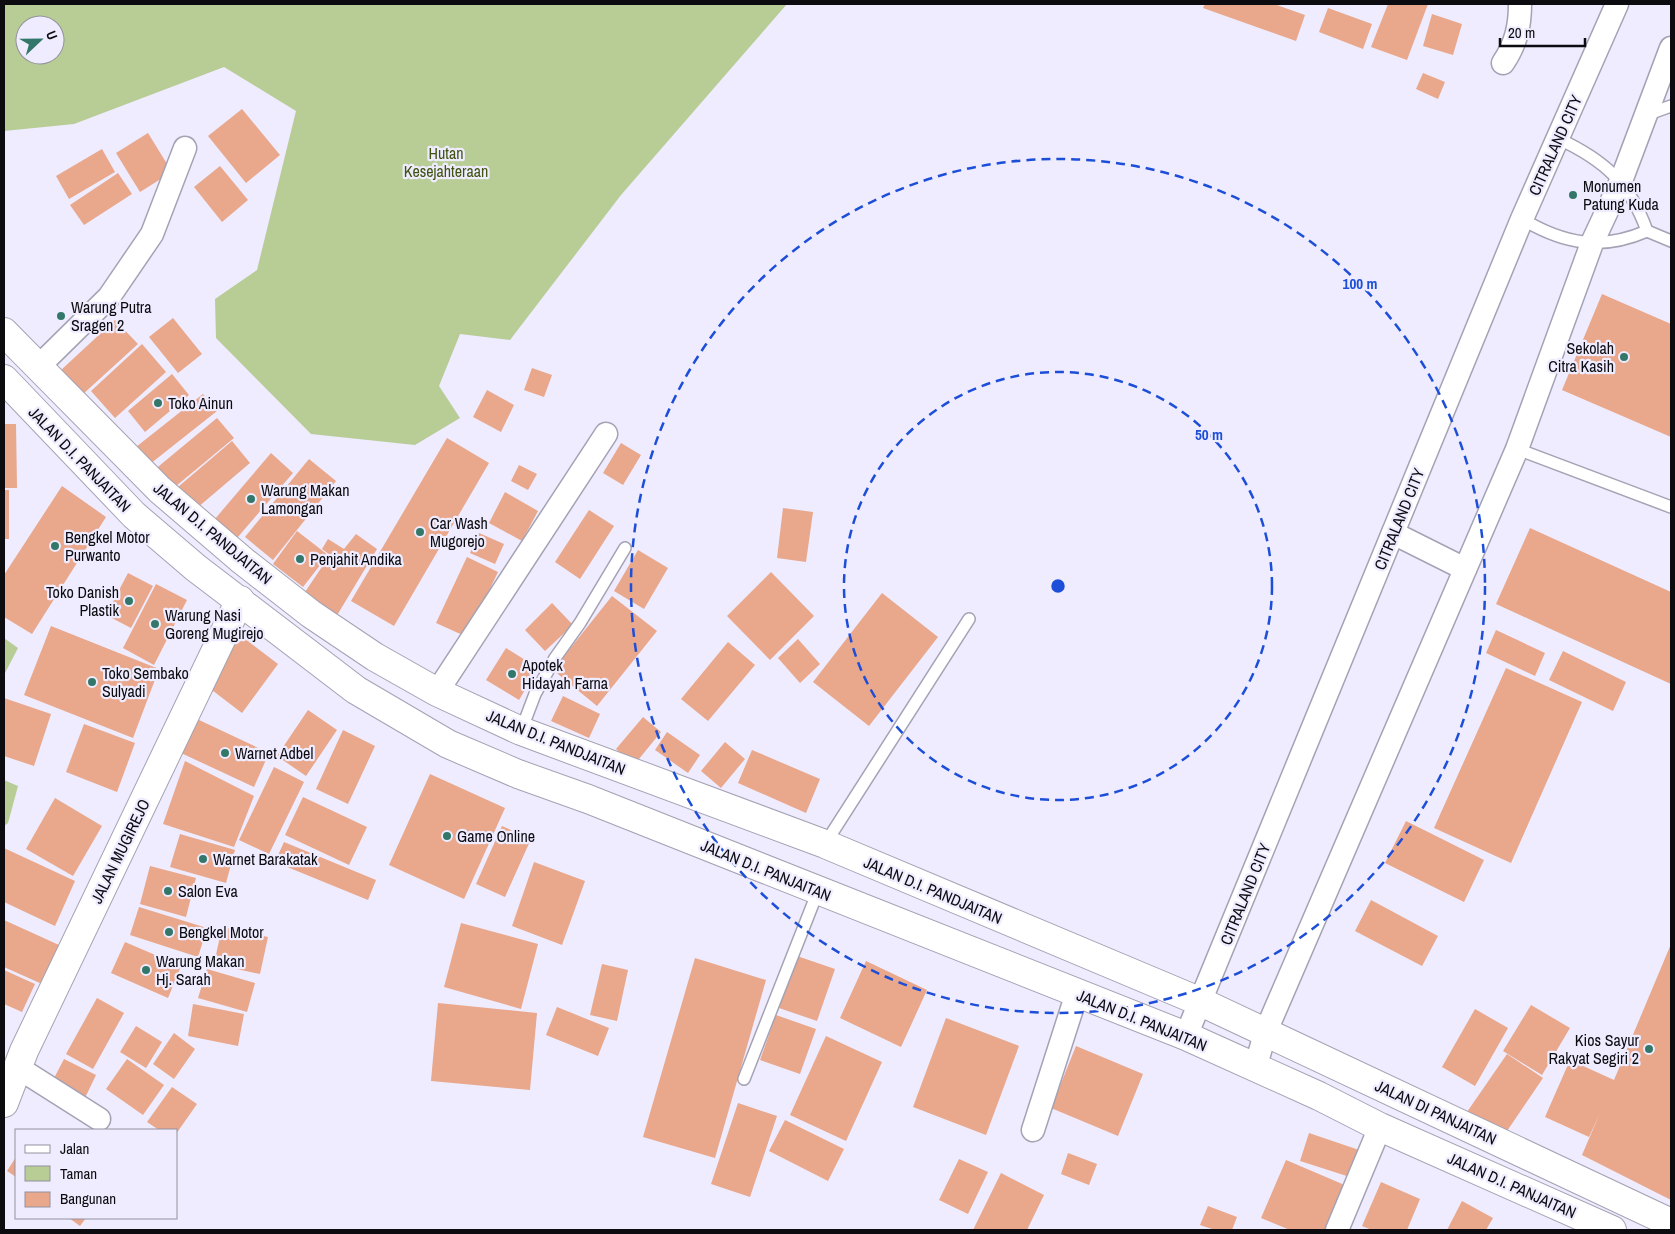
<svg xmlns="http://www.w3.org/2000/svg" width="1675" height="1234" font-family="'Archivo Narrow',sans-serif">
	<rect width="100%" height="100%" fill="#eeecfe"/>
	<g fill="#b8cc95" fill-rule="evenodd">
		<path d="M4,4h783l-166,191 -111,145 -50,-6 -21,52 21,32 -45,27 -104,-11 -95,-96 -1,-39 42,-29 39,-159 -72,-44 -150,57 -70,7zM25,25h30v30h-30z"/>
		<polygon points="4,638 18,648 4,675"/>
		<polygon points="4,780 18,786 8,823 4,826"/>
	</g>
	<g fill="#e9a78b">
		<polygon points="1205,4 1274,4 1305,15 1296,41 1203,8"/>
		<polygon points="1388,4 1428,4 1407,60 1371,47"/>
		<polygon points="1328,8 1372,24 1363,49 1319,32"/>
		<polygon points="1432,14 1462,24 1453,55 1423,46"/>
		<polygon points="1423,73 1445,82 1438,99 1416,89"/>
		<polygon points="242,109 280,155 246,183 208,136"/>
		<polygon points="148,133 172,172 140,192 116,153"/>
		<polygon points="102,149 115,172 69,199 56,176"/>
		<polygon points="220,166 248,200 222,222 194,187"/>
		<polygon points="118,173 132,194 84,225 70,205"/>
		<polygon points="1602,294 1671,324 1671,437 1562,390"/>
		<polygon points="173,318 202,354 178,373 149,337"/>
		<polygon points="115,320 138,344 82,395 60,371"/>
		<polygon points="142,344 166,372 115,418 91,391"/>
		<polygon points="532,368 552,375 544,397 524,390"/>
		<polygon points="172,374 189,395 145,432 128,411"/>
		<polygon points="487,390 514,405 501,432 473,417"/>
		<polygon points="203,394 217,411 150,464 136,447"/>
		<polygon points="217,418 234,438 170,491 153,471"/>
		<polygon points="4,424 16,424 17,488 4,488"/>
		<polygon points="447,438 489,463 394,626 351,601"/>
		<polygon points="232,441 250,463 197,508 178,487"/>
		<polygon points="621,443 641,455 623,485 603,473"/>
		<polygon points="271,453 293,473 231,545 209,526"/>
		<polygon points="309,459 336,481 273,560 245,537"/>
		<polygon points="519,465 537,474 528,490 511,481"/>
		<polygon points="62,486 106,517 32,634 4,617 4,575"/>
		<rect x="4" y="490" width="5" height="49"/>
		<polygon points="505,492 538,511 522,541 489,523"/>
		<polygon points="783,508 813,512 806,562 777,558"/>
		<polygon points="589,510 614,526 580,579 555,562"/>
		<polygon points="1530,528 1671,592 1671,684 1496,604"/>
		<polygon points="297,531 328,555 303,587 273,564"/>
		<polygon points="479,533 504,544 495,564 470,553"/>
		<polygon points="356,534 377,549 336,617 305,592 330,555 322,549 328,539 344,549"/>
		<polygon points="638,550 668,568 644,609 614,591"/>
		<polygon points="467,557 498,572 467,637 436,623"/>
		<polygon points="771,572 814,616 770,660 727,616"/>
		<polygon points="128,573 153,586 131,628 106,615"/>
		<polygon points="156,584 187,600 154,665 123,648"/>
		<polygon points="882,593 938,637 869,726 813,682"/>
		<polygon points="612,596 657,631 597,706 553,670"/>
		<polygon points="552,603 573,625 545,651 525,630"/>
		<polygon points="51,626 159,669 133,738 24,695"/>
		<polygon points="1496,630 1545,653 1535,676 1486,653"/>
		<polygon points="240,635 278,664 242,713 204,684"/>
		<polygon points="798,639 820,664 800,683 778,658"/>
		<polygon points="728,642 755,665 708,721 681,699"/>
		<polygon points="506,648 538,668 519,700 486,680"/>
		<polygon points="1563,651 1626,682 1613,711 1549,680"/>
		<polygon points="1506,668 1582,702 1511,863 1434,828"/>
		<polygon points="563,696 600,714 589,738 551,721"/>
		<polygon points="4,698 51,714 34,766 4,756"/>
		<polygon points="308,710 337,730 306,776 277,756"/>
		<polygon points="643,717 661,732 634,765 616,749"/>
		<polygon points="197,719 269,753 254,787 181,753"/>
		<polygon points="84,724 135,743 117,792 66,772"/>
		<polygon points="343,730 375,746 348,804 316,789"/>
		<polygon points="667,732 700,755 688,773 655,750"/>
		<polygon points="725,742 745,759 721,788 701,771"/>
		<polygon points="752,750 820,779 806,813 738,783"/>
		<polygon points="185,761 254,796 234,847 163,824"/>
		<polygon points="274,767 304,782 269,854 239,840"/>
		<polygon points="430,774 505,808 464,899 389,865"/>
		<polygon points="303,797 367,827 349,865 285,835"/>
		<polygon points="55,798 102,826 73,876 26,849"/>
		<polygon points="1406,821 1484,860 1464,902 1385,863"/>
		<polygon points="502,826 531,839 505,897 476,884"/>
		<polygon points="180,834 235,850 226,883 170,867"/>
		<polygon points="284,842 376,880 368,900 275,862"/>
		<polygon points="4,848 75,881 55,926 4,902"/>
		<polygon points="534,862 585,881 562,945 512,926"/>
		<polygon points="150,866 196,878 186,917 140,904"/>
		<polygon points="1371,900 1438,936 1422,966 1355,931"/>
		<polygon points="139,907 207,928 198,957 130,935"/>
		<polygon points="4,920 59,945 42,984 4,967"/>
		<polygon points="461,923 538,944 521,1009 444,987"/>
		<polygon points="222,927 268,937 260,974 214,964"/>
		<polygon points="125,942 181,966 168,998 111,973"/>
		<polygon points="1671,944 1671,1200 1582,1155 1600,1113 1589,1137 1545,1117 1570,1060 1614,1080"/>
		<polygon points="797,956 835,969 817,1021 779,1008"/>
		<polygon points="695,958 766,980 715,1158 643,1137"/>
		<polygon points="866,961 927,990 901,1047 840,1018"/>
		<polygon points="602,964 628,970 617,1021 590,1015"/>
		<polygon points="207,969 255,983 247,1012 198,998"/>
		<polygon points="4,970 35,984 22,1012 4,1004"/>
		<polygon points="97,998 124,1013 93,1069 66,1054"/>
		<polygon points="438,1003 537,1013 530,1090 431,1081"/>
		<polygon points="193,1004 244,1014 238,1046 188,1036"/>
		<polygon points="1531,1005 1570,1028 1542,1075 1503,1051"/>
		<polygon points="557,1007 609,1028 598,1056 546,1035"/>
		<polygon points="1475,1009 1508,1028 1475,1086 1442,1067"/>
		<polygon points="776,1015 816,1029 800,1074 760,1060"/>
		<polygon points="946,1018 1019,1046 986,1135 913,1107"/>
		<polygon points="136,1026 162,1042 146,1068 120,1052"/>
		<polygon points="174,1033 195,1049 174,1079 153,1064"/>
		<polygon points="826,1036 882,1062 846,1141 790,1115"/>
		<polygon points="1076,1046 1143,1074 1118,1136 1051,1108"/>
		<polygon points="1507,1054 1543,1078 1503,1137 1467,1112"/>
		<polygon points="64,1059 96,1075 84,1100 51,1084"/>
		<polygon points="127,1059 164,1085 143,1115 106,1089"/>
		<polygon points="172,1087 197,1104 176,1134 176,1130 159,1130 147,1122"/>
		<polygon points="738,1103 777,1116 750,1197 711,1184"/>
		<polygon points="785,1120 844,1149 828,1181 769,1151"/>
		<polygon points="1309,1133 1362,1151 1353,1178 1300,1161"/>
		<polygon points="1068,1153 1097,1164 1089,1185 1061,1174"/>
		<polygon points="16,1157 16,1177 7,1171"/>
		<polygon points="959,1159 988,1172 968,1214 939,1200"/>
		<polygon points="1286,1160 1347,1186 1328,1230 1290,1230 1261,1218"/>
		<polygon points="1001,1173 1044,1195 1027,1230 973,1230"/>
		<polygon points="1381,1182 1420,1199 1407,1230 1372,1230 1362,1226"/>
		<polygon points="1462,1201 1493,1218 1486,1230 1447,1230"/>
		<polygon points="1208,1206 1237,1217 1232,1230 1215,1230 1200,1225"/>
		<polygon points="69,1218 86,1218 80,1226"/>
	</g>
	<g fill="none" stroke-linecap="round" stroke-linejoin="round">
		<defs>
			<g id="lane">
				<polyline points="1646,115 1671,106"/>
				<path d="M1522,219c42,25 79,32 125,12 -17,-48 -43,-71 -88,-92"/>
				<polyline points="1647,231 1671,241"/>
				<polyline points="1517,449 1671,507"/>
				<polyline points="521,731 535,694 555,658 580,623 625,548"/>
				<polyline points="825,844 969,619"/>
				<polyline points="744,1079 818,891"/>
			</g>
			<g id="street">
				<path d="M1503,63c13,-19 17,-37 17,-59"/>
				<polyline points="38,367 109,297 152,234 185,148"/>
				<polyline points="1393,533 1465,569"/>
				<polyline points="437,692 606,434"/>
				<polyline points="1186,1036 1522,219 1617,4"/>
				<polyline points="17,1067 99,1119"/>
				<polyline points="1255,1068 1266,1031 1517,449 1592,243 1621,181 1671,48"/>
				<polyline points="1033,1130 1077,993"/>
				<polyline points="1337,1230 1380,1127"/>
			</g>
			<polyline id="secondary" points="4,1103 24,1051 240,600"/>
			<g id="highway">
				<polyline points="4,332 160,490 243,561 311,614 375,657 437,692 521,731 825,844 1201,1002 1671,1223"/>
				<polyline points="4,379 134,515 196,568 356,690 448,744 518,774 588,799 1186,1036 1319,1096 1380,1127 1612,1230"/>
			</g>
		</defs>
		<use href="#lane" stroke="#a4a2b3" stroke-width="14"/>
		<use href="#street" stroke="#a4a2b3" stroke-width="25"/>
		<use href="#secondary" stroke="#a4a2b3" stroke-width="30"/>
		<use href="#highway" stroke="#a4a2b3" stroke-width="30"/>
		<use href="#lane" stroke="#fff" stroke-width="11"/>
		<use href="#street" stroke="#fff" stroke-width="22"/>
		<use href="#secondary" stroke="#fff" stroke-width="28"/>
		<use href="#highway" stroke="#fff" stroke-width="28"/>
	</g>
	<g fill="none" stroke="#1d4ed8" stroke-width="2.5" stroke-dasharray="9 6">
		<circle cx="1058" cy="586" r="214"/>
		<circle cx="1058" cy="586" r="427"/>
	</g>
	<g fill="#33776a" stroke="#eeecfe" stroke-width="2">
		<circle cx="1573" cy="195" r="5"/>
		<circle cx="61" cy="316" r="5"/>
		<circle cx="1624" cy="357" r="5"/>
		<circle cx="158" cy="403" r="5"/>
		<circle cx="251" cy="499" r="5"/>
		<circle cx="420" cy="532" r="5"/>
		<circle cx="55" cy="546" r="5"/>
		<circle cx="300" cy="559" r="5"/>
		<circle cx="129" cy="601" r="5"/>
		<circle cx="155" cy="624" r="5"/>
		<circle cx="512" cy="674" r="5"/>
		<circle cx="92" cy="682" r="5"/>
		<circle cx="225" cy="753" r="5"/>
		<circle cx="447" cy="836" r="5"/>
		<circle cx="203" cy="859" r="5"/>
		<circle cx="168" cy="891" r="5"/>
		<circle cx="169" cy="932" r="5"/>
		<circle cx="146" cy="970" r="5"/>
		<circle cx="1649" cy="1049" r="5"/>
	</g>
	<g text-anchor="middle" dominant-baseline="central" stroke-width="4.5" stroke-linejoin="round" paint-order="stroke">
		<g font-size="16" fill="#0b0b10" stroke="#eeecfe">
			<text transform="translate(1555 145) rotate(-66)">CITRALAND CITY</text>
			<text transform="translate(80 459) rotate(46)">JALAN D.I. PANJAITAN</text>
			<text transform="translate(1399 519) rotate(-68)">CITRALAND CITY</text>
			<text transform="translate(213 533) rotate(40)">JALAN D.I. PANDJAITAN</text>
			<text transform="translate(556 742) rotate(22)">JALAN D.I. PANDJAITAN</text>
			<text transform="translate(120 851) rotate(-64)">JALAN MUGIREJO</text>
			<text transform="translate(766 870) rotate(22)">JALAN D.I. PANJAITAN</text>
			<text transform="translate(933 890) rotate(23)">JALAN D.I. PANDJAITAN</text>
			<text transform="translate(1245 894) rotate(-68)">CITRALAND CITY</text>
			<text transform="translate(1142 1020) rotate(22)">JALAN D.I. PANJAITAN</text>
			<text transform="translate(1436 1112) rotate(25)">JALAN DI PANJAITAN</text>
			<text transform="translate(1512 1185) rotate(24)">JALAN D.I. PANJAITAN</text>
		</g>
		<g font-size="16" fill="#3f530f" stroke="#eeecfe">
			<text x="446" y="153">Hutan<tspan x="446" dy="18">Kesejahteraan</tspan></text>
		</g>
		<g font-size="16" fill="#0b0b10" stroke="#eeecfe" text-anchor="start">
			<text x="1583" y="186">Monumen<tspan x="1583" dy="18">Patung Kuda</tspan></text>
			<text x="71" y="307">Warung Putra<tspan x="71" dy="18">Sragen 2</tspan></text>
			<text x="1614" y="348" text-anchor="end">Sekolah<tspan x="1614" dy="18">Citra Kasih</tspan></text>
			<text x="168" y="403">Toko Ainun</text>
			<text x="261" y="490">Warung Makan<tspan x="261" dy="18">Lamongan</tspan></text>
			<text x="430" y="523">Car Wash<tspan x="430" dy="18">Mugorejo</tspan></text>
			<text x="65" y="537">Bengkel Motor<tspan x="65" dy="18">Purwanto</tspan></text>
			<text x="310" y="559">Penjahit Andika</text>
			<text x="119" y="592" text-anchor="end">Toko Danish<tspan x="119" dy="18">Plastik</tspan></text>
			<text x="165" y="615">Warung Nasi<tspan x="165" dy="18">Goreng Mugirejo</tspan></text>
			<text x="522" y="665">Apotek<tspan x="522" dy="18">Hidayah Farna</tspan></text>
			<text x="102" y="673">Toko Sembako<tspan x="102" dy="18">Sulyadi</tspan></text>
			<text x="235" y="753">Warnet Adbel</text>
			<text x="457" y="836">Game Online</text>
			<text x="213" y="859">Warnet Barakatak</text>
			<text x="178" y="891">Salon Eva</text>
			<text x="179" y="932">Bengkel Motor</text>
			<text x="156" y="961">Warung Makan<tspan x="156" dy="18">Hj. Sarah</tspan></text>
			<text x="1639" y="1040" text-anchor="end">Kios Sayur<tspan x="1639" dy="18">Rakyat Segiri 2</tspan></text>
		</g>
	</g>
	<circle cx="1058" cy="586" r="8" fill="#1d4ed8" stroke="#eeecfe" stroke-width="2.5"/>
	<g font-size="15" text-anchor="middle" font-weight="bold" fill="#1d4ed8" stroke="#eeecfe" stroke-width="4.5" stroke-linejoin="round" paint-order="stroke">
		<text x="1360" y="289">100 m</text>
		<text x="1209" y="440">50 m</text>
	</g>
	<rect width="1675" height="1234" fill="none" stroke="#0b0b10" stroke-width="10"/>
	<rect x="15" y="1129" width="162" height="90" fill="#eeecfe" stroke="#93929f"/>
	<rect x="25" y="1145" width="25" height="8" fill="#ffffff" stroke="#93929f"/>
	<text x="60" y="1154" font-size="15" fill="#0b0b10">Jalan</text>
	<rect x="25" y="1166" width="25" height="15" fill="#b8cc95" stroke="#93929f"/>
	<text x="60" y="1179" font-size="15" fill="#0b0b10">Taman</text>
	<rect x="25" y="1192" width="25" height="15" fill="#e9a78b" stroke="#93929f"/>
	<text x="60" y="1204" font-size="15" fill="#0b0b10">Bangunan</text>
	<g transform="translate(40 40) rotate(68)"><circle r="24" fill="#eeecfe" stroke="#93929f"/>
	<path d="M0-4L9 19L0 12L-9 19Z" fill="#33776a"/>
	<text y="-8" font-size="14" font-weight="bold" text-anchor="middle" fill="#0b0b10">U</text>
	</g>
	<path d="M1500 38v8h85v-8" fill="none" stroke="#0b0b10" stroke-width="2.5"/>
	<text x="1508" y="38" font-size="15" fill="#0b0b10" stroke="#eeecfe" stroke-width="4" paint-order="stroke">20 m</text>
</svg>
